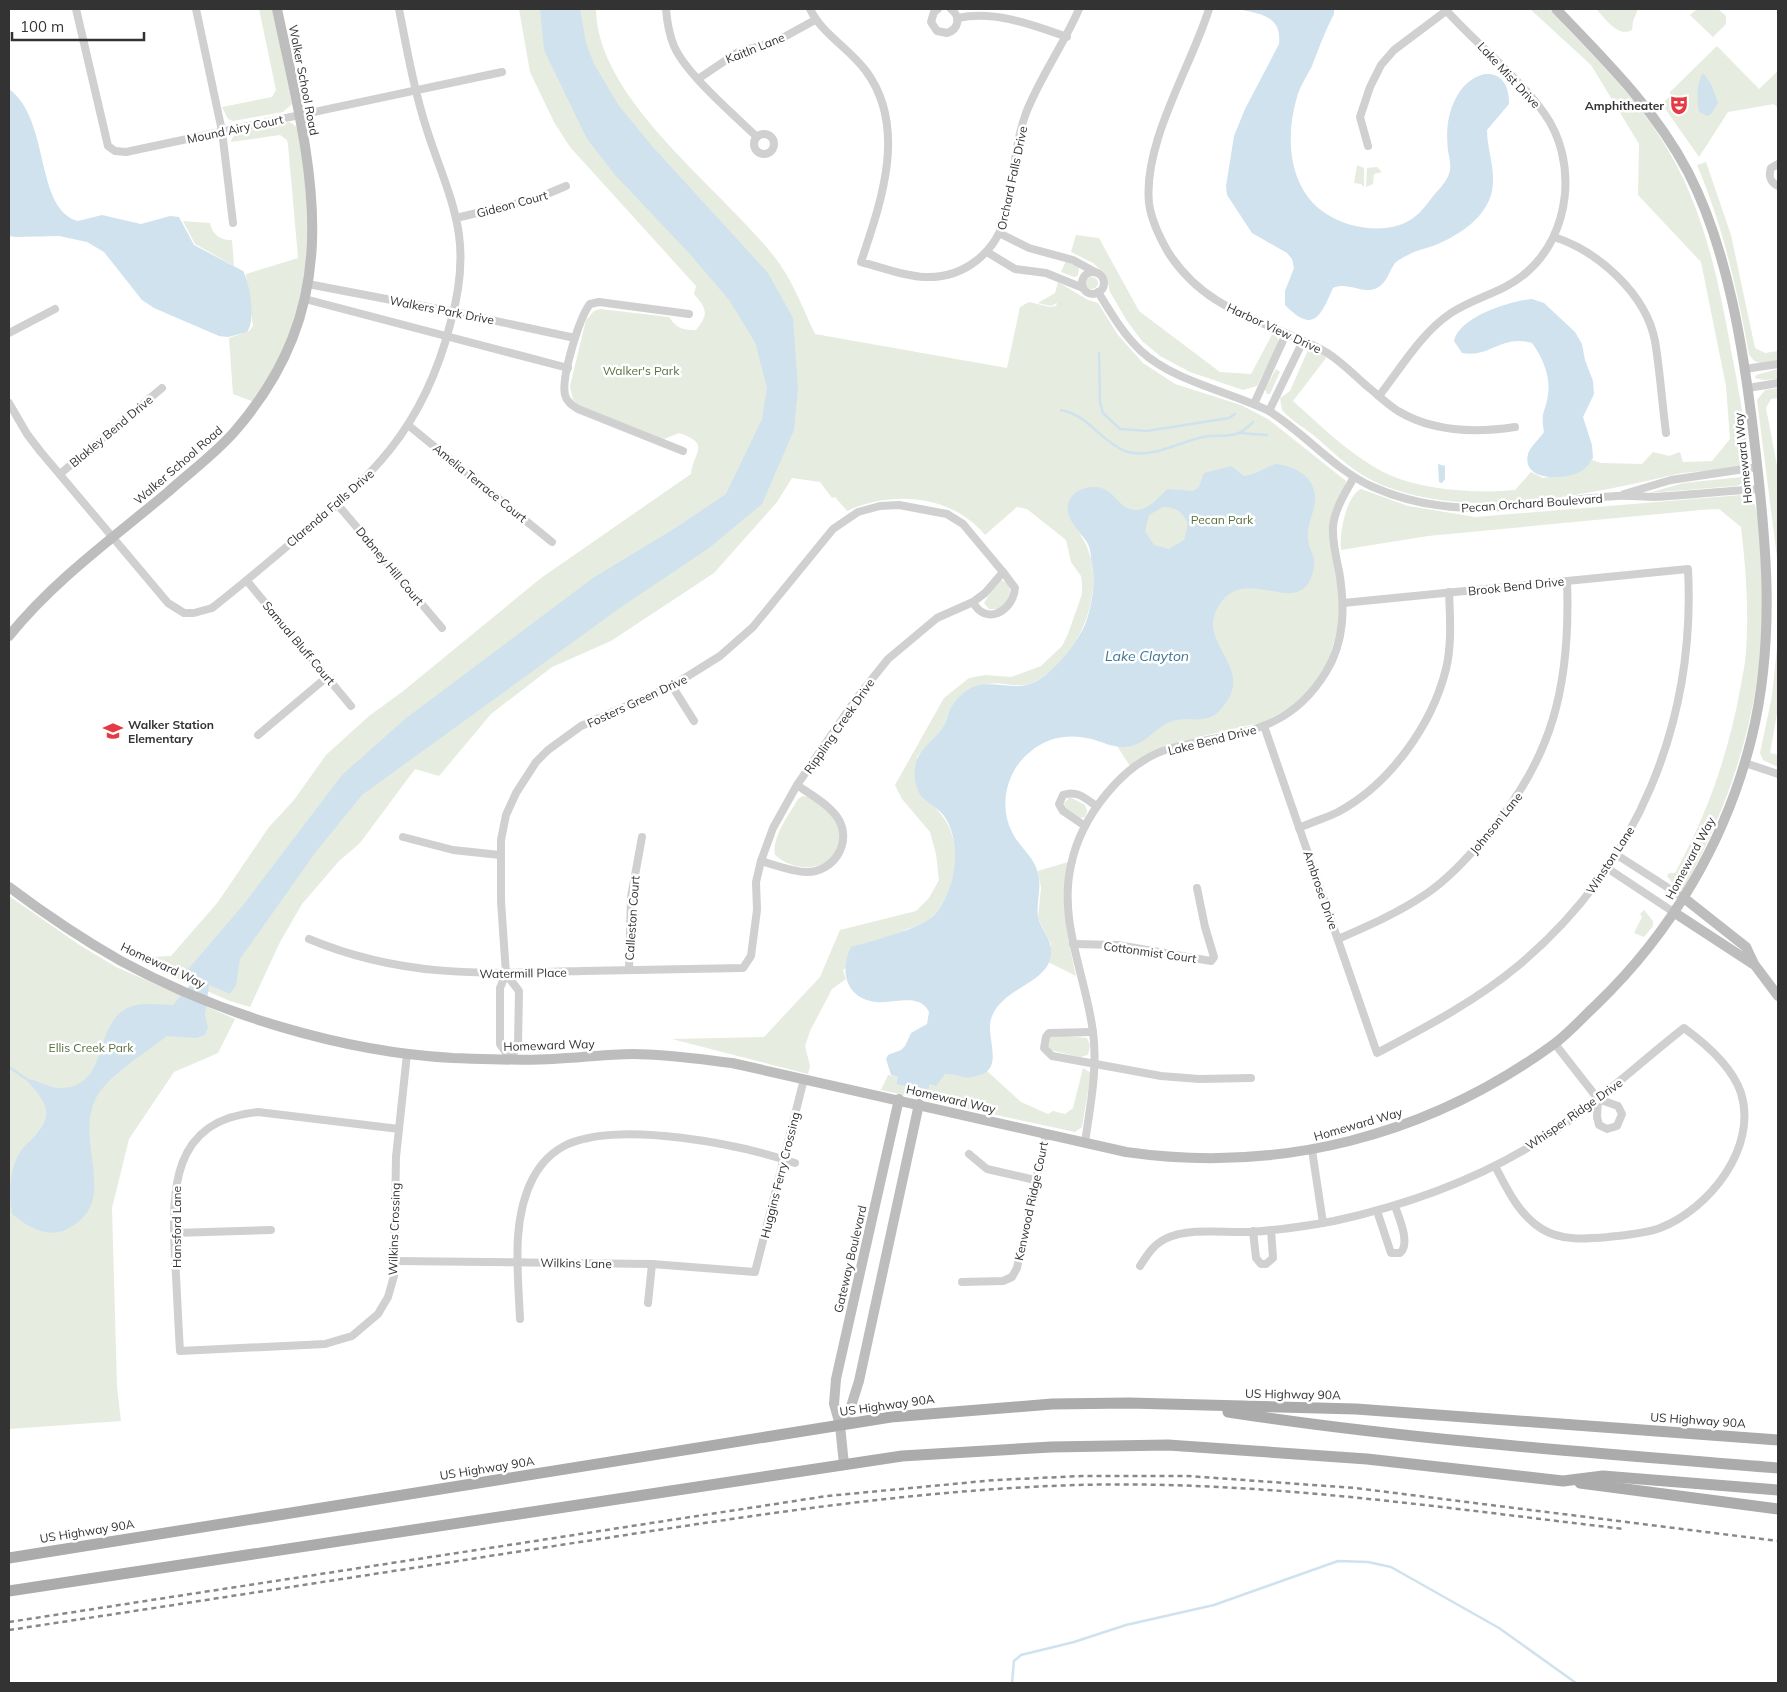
<svg xmlns="http://www.w3.org/2000/svg" width="1787" height="1692" font-family="Mulish,sans-serif">
	<rect width="100%" height="100%" fill="#fff"/>
	<g fill="#e6ecdf">
		<polygon points="259,9 273,9 292,104 283,112 233,121 228,119 222,107 272,97 276,90"/>
		<path d="M519,9h77c1,93 130,182 183,254 15,21 25,48 36,71l192,34 13,-61 9,-5 21,5 6,-1 1,-3 -6,3 -13,-3 17,-10 3,-11 30,18 10,3 20,32 25,28 32,21 66,21 27,14 78,62 -1,6 -13,31 9,102 -14,44 -18,28 -21,17 -25,13 -64,15 -42,14 -27,15 -22,-34 30,-143 -59,-56c34,46 3,127 -47,150 -15,7 -35,-5 -49,3 -8,4 -28,18 -34,25 -3,4 -2,10 -5,14 -6,12 -19,22 -27,32l7,42c41,26 41,83 8,118 -6,7 -22,10 -31,15 -20,10 -39,26 -58,38l3,9 -14,10 -22,42 -5,15 5,20 -2,8 -136,-35 92,-2 56,-60 20,-47 76,-19 13,-13 10,-18 -3,-26 -6,-22 -28,-33 -7,-14 49,-87 25,-20 16,-3 26,2 30,-11 21,-20 6,-12 14,-40v-10l-1,-8 -10,-14 -5,-22 -39,-31 -10,-2 -32,28c-33,-40 -92,-45 -138,-24l-12,-14 -3,1 -12,-16 -28,-4 -15,24 -63,71 -103,68 -59,26 -61,47 -52,62 -24,-7 -55,74 -21,18 -37,43 -22,38 -30,65 -20,-6 -83,-36 5,-8 19,-1 47,-54 51,-75 25,-27 32,-45 43,-39 33,-24 139,-114 150,-104c2,-22 21,-30 -12,-41l-15,6 -84,-33 -7,-6 -3,-14 16,-66 8,-9 6,-2 69,8c8,12 14,13 27,13 13,-16 11,-21 -2,-36l2,-8 -126,-139 -16,-25 -24,-50z"/>
		<path d="M1530,9h19c38,41 80,80 111,128 42,64 58,139 71,213 7,35 13,69 17,105l-1,7 -6,4c-20,6 -43,4 -64,8 -90,21 -207,47 -295,11 -25,-10 -45,-29 -65,-47 -10,-9 -26,-17 -35,-28l-2,-12 10,-7 18,-41 4,-2 13,6 1,4 -33,43c28,25 56,53 90,71 36,18 93,22 132,18l16,-18 12,6 35,-6 14,-12 9,3 41,1 11,-12 16,4 11,-4 3,10 29,-1 18,-22 -4,-53 -25,-124 -63,-67 1,-51 -48,-79z"/>
		<path d="M1596,9h42l-5,12 -1,9c-14,8 -27,-12 -36,-21z"/>
		<polygon points="1697,9 1718,9 1726,16 1726,24 1713,37 1690,15"/>
		<polygon points="1717,46 1759,89 1778,71 1778,108 1774,104 1728,112 1699,157 1664,107 1663,103 1670,96 1670,92"/>
		<polygon points="290,122 298,128 308,190 311,257 294,327 279,363 254,402 233,394 229,338 249,331 253,326 246,274 298,258 288,144 287,140 280,135 231,142 232,138 237,133"/>
		<path d="M1706,162l25,73 24,113 10,5 13,-2v9c-13,3 -22,7 -29,-6 -12,-65 -26,-128 -52,-189z"/>
		<polygon points="1357,165 1364,168 1364,187 1361,184 1354,183"/>
		<polygon points="1377,167 1382,172 1374,174 1373,184 1366,187 1367,168"/>
		<path d="M183,221l27,2c2,11 11,18 22,17l2,26 -39,-22z"/>
		<polygon points="1076,235 1099,238 1139,311 1220,372 1251,374 1275,329 1279,343 1257,386 1243,390 1190,372 1160,356 1142,341 1127,321 1110,292 1107,277 1103,272 1093,263 1071,252"/>
		<polygon points="1066,261 1079,267 1078,276 1074,277 1061,272"/>
		<circle cx="1092" cy="283" r="6"/>
		<polygon points="1276,369 1280,372 1270,394 1267,394 1265,389"/>
		<polygon points="1778,369 1778,379 1764,380 1755,378 1756,375"/>
		<polygon points="1778,388 1778,398 1771,399 1766,408 1778,471 1778,565 1757,400 1765,390"/>
		<polygon points="1741,477 1751,480 1736,486 1648,493 1684,483"/>
		<path d="M1361,489l47,17 68,11 265,-22 7,1 5,4c10,23 10,72 9,98 0,20 1,41 -2,60 -10,86 -36,157 -77,232l-4,1 -12,-15 2,-3h6c32,-58 53,-118 65,-183 2,-12 5,-25 6,-37 3,-43 0,-84 -5,-126l-22,-18 -18,1 -273,26 -87,14c-2,-16 5,-54 20,-61z"/>
		<path d="M999,579l10,5c3,11 -2,18 -10,25h-10l-5,-6z"/>
		<polygon points="1778,638 1778,708 1770,753 1778,755 1778,767 1763,760 1760,753 1772,696"/>
		<path d="M803,796c8,0 17,7 23,13 42,42 -14,78 -51,46 -3,-19 14,-40 23,-56z"/>
		<polygon points="1070,797 1085,805 1087,811 1085,817 1079,818 1067,811 1064,803"/>
		<path d="M1068,862c-8,45 -1,71 8,114l-28,-14 3,-7v-11l-13,-26 3,-30 -3,-17z"/>
		<polygon points="9,896 78,944 116,967 235,1019 218,1053 174,1072 129,1139 112,1208 117,1387 121,1421 9,1429"/>
		<polygon points="1644,910 1653,921 1653,926 1644,937 1634,933 1642,917 1640,914"/>
		<polygon points="1058,1035 1087,1038 1090,1045 1088,1055 1080,1057 1050,1050 1047,1044 1050,1038"/>
		<path d="M1083,1068l8,5 -9,54 -7,5 -194,-42 7,-15 10,2 -2,6 32,8 2,-7c5,-3 11,-9 17,-10 16,-3 21,11 40,-3l34,31 27,12 5,-3 12,3 8,-6z"/>
	</g>
	<g fill="#cfe2ee" fill-rule="evenodd">
		<path d="M540,9h40l6,34 8,21 25,42 33,40 116,127 25,45 5,71 -4,41 -32,74 -53,44 -85,57 -262,190 -47,58 -75,106 -4,26 -6,9 -21,-9 -4,30 3,12 -3,8 -9,3 -29,-2c-20,16 -60,40 -71,62 -23,46 26,104 -29,131 -19,10 -39,-2 -55,-15 -3,-18 -3,-43 7,-60 3,-6 10,-12 15,-17 23,-25 10,-36 -8,-58 14,1 22,10 37,9 45,-3 31,-59 61,-78 14,-9 34,-5 49,-5l22,-26 -11,-5 60,-70 98,-129 63,-56 188,-141 84,-51 49,-33 36,-75 5,-31 -12,-46 -26,-42 -40,-47 -73,-77 -29,-37 -43,-89z"/>
		<path d="M1237,9h97v5c-9,17 -15,34 -22,52 -5,10 -12,20 -15,31 -12,40 -9,91 28,116 24,17 69,23 92,2 6,-5 12,-14 17,-20 6,-7 15,-16 16,-25 1,-6 -1,-14 -2,-19 -2,-20 -1,-37 9,-55 17,-30 53,-31 52,8l-22,26c0,18 7,34 6,53 -1,29 -28,49 -53,60 -10,5 -22,6 -32,12 -4,2 -10,5 -13,8 -6,8 -8,20 -18,25 -15,7 -28,-7 -44,0 -12,27 -19,47 -48,17v-14l9,-23 -2,-9 -5,-6 -35,-20 -25,-38 -1,-9 8,-50 11,-27 34,-65c3,-29 -19,-30 -42,-35z"/>
		<path d="M1703,73l8,11 7,19 -7,11 -4,2 -8,-4c-2,-12 -3,-29 4,-39z"/>
		<path d="M9,89c42,31 25,120 69,132l24,-6 39,9 29,-8 9,1 15,28 49,26c7,12 13,50 4,61l-19,5 -9,-1 -65,-28 -12,-8 -38,-48 -17,-10 -28,-6 -43,1 -7,-1z"/>
		<path d="M1532,299l12,4 31,29 7,12 3,16 8,21 1,13 -11,23 9,28 1,13c-3,4 -6,9 -10,12 -14,10 -62,13 -55,-16 2,-7 12,-16 16,-22 -4,-21 2,-20 4,-38 3,-17 -6,-38 -16,-51 -31,-9 -41,15 -70,10l-8,-12c5,-24 56,-40 78,-42z"/>
		<path d="M1276,464c16,2 33,9 38,26 5,17 -8,32 -6,48 0,10 8,18 6,29 -11,61 -72,-12 -98,44 -15,31 31,54 13,87 -4,6 -9,14 -16,18 -14,7 -29,0 -43,6 -17,7 -26,25 -47,25 -10,0 -19,-4 -28,-7 -23,-7 -47,-4 -65,12 -23,18 -32,53 -18,80 7,15 22,24 26,41 4,15 -2,29 0,44 3,13 15,23 13,37 -3,30 -46,32 -59,62 -9,21 17,55 -19,61 -10,2 -18,-4 -28,-3l-9,12 -6,-2 -2,7 -32,-7 2,-7 -7,-2 -5,-16 2,-4 13,-5 4,-4 6,-13 16,-9 2,-12c-9,-20 -36,-8 -53,-10 -30,-3 -37,-31 -25,-55 18,-5 68,-18 81,-30 23,-22 31,-70 14,-98 -5,-9 -14,-13 -22,-20 -10,-9 -12,-30 -6,-42 6,-12 20,-20 26,-32 3,-4 3,-10 5,-14 5,-9 14,-20 24,-24 15,-6 32,0 48,-1 25,-1 57,-43 65,-64 7,-20 10,-43 5,-63 0,-5 -1,-11 -3,-15 -8,-15 -31,-30 -15,-49 4,-4 9,-6 13,-7 29,-7 30,24 52,22 12,-1 21,-14 30,-21l25,2 6,-4 5,-14 27,-7 13,10c14,-2 19,-8 32,-12zM1163,507c13,0 20,5 25,17l-4,16 -15,9 -15,-4 -9,-14 4,-16z"/>
		<polygon points="1438,464 1445,466 1445,479 1442,483 1439,482"/>
	</g>
	<g fill="none" stroke-linecap="round" stroke-linejoin="round">
		<g stroke="#cfe2ee" stroke-width="2.5">
			<polyline points="1099,353 1100,402 1103,413 1120,429 1147,431 1229,418 1235,414"/>
			<path d="M1061,410c29,6 38,30 64,41 22,9 53,-8 74,-13 22,-6 35,5 54,-16"/>
			<polyline points="1239,433 1267,435"/>
			<polyline points="9,1067 28,1080"/>
			<polyline points="1012,1683 1014,1661 1021,1655 1074,1642 1126,1625 1214,1605 1338,1561 1368,1562 1391,1567 1499,1628 1576,1683"/>
		</g>
		<g stroke="#d0d0d0" stroke-width="8">
			<polyline points="76,9 108,146 115,151 126,152 502,72"/>
			<polyline points="196,9 222,131 233,223"/>
			<path d="M666,9c1,13 3,25 8,37 12,28 60,69 83,91"/>
			<path d="M810,9c12,25 39,39 56,62 42,57 15,131 -5,191 20,5 42,14 63,15 40,2 73,-25 82,-63 8,-34 8,-68 20,-101 14,-36 38,-69 53,-104"/>
			<path d="M938,9l-4,3 -3,10 6,9 10,2c12,-4 14,-16 4,-24"/>
			<path d="M1209,9c-18,58 -66,133 -60,194 2,16 11,35 19,49 39,61 98,68 156,99 16,9 31,25 44,36 10,8 19,17 30,24 35,21 78,22 117,16"/>
			<path d="M958,18c36,-8 75,7 109,19"/>
			<polyline points="698,79 738,52 775,42 815,20"/>
			<circle cx="764" cy="144" r="10"/>
			<polyline points="1368,146 1360,117 1370,87 1381,65 1394,50 1446,11"/>
			<path d="M1778,164l-7,4c-3,9 -1,14 7,18"/>
			<polyline points="456,218 535,199 566,186"/>
			<polyline points="1001,234 1029,248 1073,260 1095,272"/>
			<path d="M1554,237c44,14 92,57 101,104 5,30 7,61 11,92"/>
			<polyline points="987,252 1015,269 1046,273 1083,288"/>
			<circle cx="1093" cy="283" r="11"/>
			<polyline points="308,284 454,312 575,338"/>
			<path d="M1098,292c13,21 25,42 43,59 34,31 87,40 128,60 37,23 64,58 104,76 84,37 156,15 243,9 13,-1 25,1 38,1 35,-2 71,-6 106,-8"/>
			<polyline points="305,299 568,368"/>
			<polyline points="9,333 55,309"/>
			<polyline points="1745,369 1778,364"/>
			<polyline points="1748,388 1778,383"/>
			<path d="M1379,396c22,-28 42,-63 72,-83 24,-16 54,-21 76,-41 44,-38 51,-112 17,-159 -28,-39 -68,-69 -99,-104"/>
			<path d="M9,403l18,31 13,17 128,152 16,10h10l18,-5c27,-21 53,-43 79,-65 81,-66 132,-113 159,-218 8,-28 13,-61 9,-90 -5,-36 -21,-70 -32,-105 -13,-40 -20,-80 -28,-121"/>
			<polyline points="1254,404 1286,334"/>
			<polyline points="1269,411 1303,341"/>
			<polyline points="408,425 552,542"/>
			<path d="M683,451l-105,-42c-6,-4 -11,-7 -13,-14 -4,-17 14,-77 25,-91l9,-2 90,12"/>
			<polyline points="60,474 162,388"/>
			<polyline points="1624,494 1671,480 1758,467"/>
			<polyline points="338,505 442,628"/>
			<polyline points="247,581 351,706"/>
			<path d="M973,602c12,24 40,10 42,-14l-12,-16"/>
			<polyline points="672,686 694,721"/>
			<path d="M1264,726l113,327c49,-26 99,-52 142,-88 118,-99 177,-243 169,-396l-345,34"/>
			<polyline points="258,735 327,677"/>
			<polyline points="1745,763 1778,774"/>
			<path d="M1085,826l-22,-15 -4,-7 4,-9c14,-5 22,3 33,11"/>
			<path d="M1299,828c13,-6 27,-10 39,-16 52,-28 94,-87 108,-143 6,-25 4,-52 3,-77"/>
			<polyline points="403,837 453,850 500,855"/>
			<polyline points="1617,855 1684,898"/>
			<path d="M761,861c15,4 31,11 46,11 26,0 45,-28 32,-52 -9,-15 -28,-25 -42,-35"/>
			<polyline points="1607,868 1675,913"/>
			<path d="M309,939c93,39 175,35 273,32 54,-1 107,-2 161,-3l8,-12 6,-46 -1,-28 5,-21 12,-33 24,-43 59,-86 32,-40 49,-41 36,-16 12,-9 18,-21 -40,-48 -16,-10 -48,-9 -19,1 -22,6 -25,17 -80,98 -33,29 -48,30 -91,40 -33,24 -12,12 -20,31 -10,22 -5,25v61l5,73 -6,14v56l10,15 8,-14 1,-54 -13,-17"/>
			<path d="M1338,939c30,-13 60,-26 88,-45 21,-14 40,-35 57,-54 70,-80 88,-155 84,-259"/>
			<polyline points="1073,944 1118,945 1211,961 1214,957 1205,927 1197,888"/>
			<polyline points="629,970 631,897 642,837"/>
			<polyline points="1093,1032 1049,1033 1046,1037 1044,1048 1052,1056 1161,1076 1199,1079 1251,1078"/>
			<polyline points="1555,1044 1598,1099"/>
			<polygon points="1598,1099 1618,1106 1622,1114 1617,1126 1607,1129 1599,1125 1597,1117"/>
			<path d="M399,1129l-141,-17c-88,8 -86,79 -83,147 2,31 3,61 5,92l145,-7 27,-8 26,-22 10,-17 6,-21 2,-119 11,-103"/>
			<path d="M1085,1143c5,-37 13,-74 8,-111 -7,-56 -35,-110 -22,-167 10,-48 52,-104 101,-117 64,-17 115,-12 154,-76 19,-31 19,-66 13,-101 -3,-14 -7,-30 -6,-45 2,-18 13,-34 21,-49"/>
			<polyline points="1312,1150 1323,1223"/>
			<polyline points="969,1154 987,1169 1035,1180"/>
			<path d="M1377,1211l14,42h9c11,-9 -1,-35 -5,-47"/>
			<polyline points="1253,1231 1256,1258 1261,1264 1266,1264 1273,1258 1271,1230"/>
			<polyline points="174,1233 271,1230"/>
			<polyline points="396,1261 652,1264 755,1272 804,1079"/>
			<path d="M1140,1266c7,-11 13,-21 25,-27 25,-12 59,-6 86,-7 28,-2 56,-6 83,-11 82,-18 160,-47 229,-96 43,-30 80,-65 121,-97 22,16 48,38 57,65 17,55 -32,116 -81,135 -16,6 -35,7 -52,9 -22,2 -47,4 -66,-8 -23,-14 -35,-40 -47,-63"/>
			<polyline points="962,1282 1003,1281 1012,1277 1017,1268 1046,1134"/>
			<polyline points="648,1303 652,1264"/>
			<path d="M520,1319c-2,-46 -9,-99 13,-141 8,-15 20,-27 35,-34 55,-23 171,0 227,19"/>
		</g>
		<g stroke="#bdbdbd" stroke-width="10">
			<path d="M9,636c45,-56 104,-98 159,-144 22,-20 47,-38 67,-61 117,-135 75,-266 42,-422"/>
			<path d="M9,887c36,27 73,52 112,74 97,53 221,91 332,97 33,1 67,3 100,1 27,-1 53,-5 80,-5 33,0 66,5 99,9l394,89c154,22 302,-16 428,-108 15,-11 28,-26 42,-39 76,-73 131,-166 156,-269 24,-99 14,-198 2,-298 -10,-86 -26,-189 -66,-266 -33,-63 -83,-112 -132,-163"/>
			<polyline points="1684,898 1746,947 1754,964 1778,996"/>
			<polyline points="1675,913 1753,964"/>
			<polyline points="840,1425 847,1419 859,1381 919,1104"/>
			<polyline points="844,1465 840,1425 834,1404 836,1379 899,1099"/>
		</g>
		<g stroke="#ababab" stroke-width="11">
			<path d="M1228,1412c182,28 367,41 550,56"/>
			<polyline points="1580,1483 1778,1509"/>
			<polyline points="9,1558 891,1417 1052,1404 1129,1403 1356,1409 1778,1440"/>
			<polyline points="9,1591 902,1456 1051,1447 1168,1445 1367,1459 1563,1481 1603,1476 1778,1490"/>
		</g>
		<g stroke="#888" stroke-width="2.5" stroke-dasharray="5 4" stroke-linecap="butt">
			<polyline points="9,1622 827,1496 995,1480 1082,1476 1188,1476 1355,1488 1778,1541"/>
			<path d="M9,1630c186,-28 372,-57 558,-86 170,-26 339,-54 511,-59 184,-5 365,23 546,44"/>
		</g>
	</g>
	<defs>
		<symbol id="theatre-bare" viewBox="-9 -9 18 18"><path d="M-5-5.5Q0-4 5-5.5V0Q5 5 0 6Q-5 5-5 0ZM-3.3-2.5H-1v1.5H-3.3ZM1-2.5H3.3v1.5H1ZM-2.8 1Q0 5.5 2.8 1Z" fill="#e63946" stroke="#fff" stroke-width="2.5" paint-order="stroke"/></symbol>
		<symbol id="school-bare" viewBox="-9 -9 18 18"><path d="M0-5L7-2L0 1L-7-2ZM-4 1L0 2.5L4 1V4Q0 6-4 4Z" fill="#e63946" stroke="#fff" stroke-width="2.5" paint-order="stroke"/></symbol>
	</defs>
	<g fill-rule="evenodd">
		<use href="#theatre-bare" x="1665" y="91" width="28" height="28"/>
		<use href="#school-bare" x="99" y="717" width="28" height="28"/>
	</g>
	<g text-anchor="middle" dominant-baseline="central" stroke-width="5" stroke-linejoin="round" paint-order="stroke">
		<g font-size="12" fill="#333" stroke="#fff">
			<text transform="translate(755 48) rotate(-22)">Kaitln Lane</text>
			<text transform="translate(1509 75) rotate(47)">Lake Mist Drive</text>
			<text transform="translate(304 80) rotate(79)">Walker School Road</text>
			<text transform="translate(235 129) rotate(-12)">Mound Airy Court</text>
			<text transform="translate(1012 178) rotate(-78)">Orchard Falls Drive</text>
			<text transform="translate(512 204) rotate(-15)">Gideon Court</text>
			<text transform="translate(442 310) rotate(11)">Walkers Park Drive</text>
			<text transform="translate(1274 328) rotate(25)">Harbor View Drive</text>
			<text transform="translate(111 431) rotate(-40)">Blakley Bend Drive</text>
			<text transform="translate(1743 458) rotate(-96)">Homeward Way</text>
			<text transform="translate(178 465) rotate(-41)">Walker School Road</text>
			<text transform="translate(480 483) rotate(39)">Amelia Terrace Court</text>
			<text transform="translate(1532 503) rotate(-4)">Pecan Orchard Boulevard</text>
			<text transform="translate(330 508) rotate(-41)">Clarenda Falls Drive</text>
			<text transform="translate(390 566) rotate(50)">Dabney Hill Court</text>
			<text transform="translate(1516 586) rotate(-6)">Brook Bend Drive</text>
			<text transform="translate(299 643) rotate(50)">Samual Bluff Court</text>
			<text transform="translate(637 701) rotate(-25)">Fosters Green Drive</text>
			<text transform="translate(839 726) rotate(-55)">Rippling Creek Drive</text>
			<text transform="translate(1212 740) rotate(-14)">Lake Bend Drive</text>
			<text transform="translate(1496 823) rotate(-51)">Johnson Lane</text>
			<text transform="translate(1690 858) rotate(-62)">Homeward Way</text>
			<text transform="translate(1610 860) rotate(-57)">Winston Lane</text>
			<text transform="translate(1321 890) rotate(71)">Ambrose Drive</text>
			<text transform="translate(632 918) rotate(-86)">Calleston Court</text>
			<text transform="translate(1150 952) rotate(8)">Cottonmist Court</text>
			<text transform="translate(163 965) rotate(25)">Homeward Way</text>
			<text transform="translate(523 973) rotate(-1)">Watermill Place</text>
			<text transform="translate(549 1045) rotate(-2)">Homeward Way</text>
			<text transform="translate(951 1099) rotate(13)">Homeward Way</text>
			<text transform="translate(1574 1114) rotate(-35)">Whisper Ridge Drive</text>
			<text transform="translate(1358 1124) rotate(-16)">Homeward Way</text>
			<text transform="translate(780 1175) rotate(-76)">Huggins Ferry Crossing</text>
			<text transform="translate(1031 1201) rotate(-78)">Kenwood Ridge Court</text>
			<text transform="translate(176 1227) rotate(-90)">Hansford Lane</text>
			<text transform="translate(394 1229) rotate(-88)">Wilkins Crossing</text>
			<text transform="translate(850 1259) rotate(-77)">Gateway Boulevard</text>
			<text transform="translate(576 1263) rotate(1)">Wilkins Lane</text>
			<text transform="translate(1293 1394) rotate(1)">US Highway 90A</text>
			<text transform="translate(887 1405) rotate(-8)">US Highway 90A</text>
			<text transform="translate(1698 1420) rotate(4)">US Highway 90A</text>
			<text transform="translate(487 1468) rotate(-9)">US Highway 90A</text>
			<text transform="translate(87 1531) rotate(-9)">US Highway 90A</text>
		</g>
		<g font-size="12" font-weight="bold" fill="#333" stroke="#fff" text-anchor="end">
			<text x="1664" y="105">Amphitheater</text>
			<text x="128" y="724" text-anchor="start">Walker Station<tspan x="128" dy="14">Elementary</tspan></text>
		</g>
		<g font-size="12" fill="#56703f" stroke="#fff">
			<text x="641" y="370">Walker's Park</text>
			<text x="1222" y="519">Pecan Park</text>
			<text x="91" y="1047">Ellis Creek Park</text>
		</g>
		<g font-size="14" font-style="italic" fill="#3f7597" stroke="#fff">
			<text x="1147" y="656">Lake Clayton</text>
		</g>
	</g>
	<rect width="1787" height="1692" fill="none" stroke="#333333" stroke-width="20"/>
	<path d="M12 32v8h132v-8" fill="none" stroke="#333333" stroke-width="2.5"/>
	<text x="20" y="32" font-size="15" fill="#333333" stroke="#ffffff" stroke-width="4" paint-order="stroke">100 m</text>
</svg>
